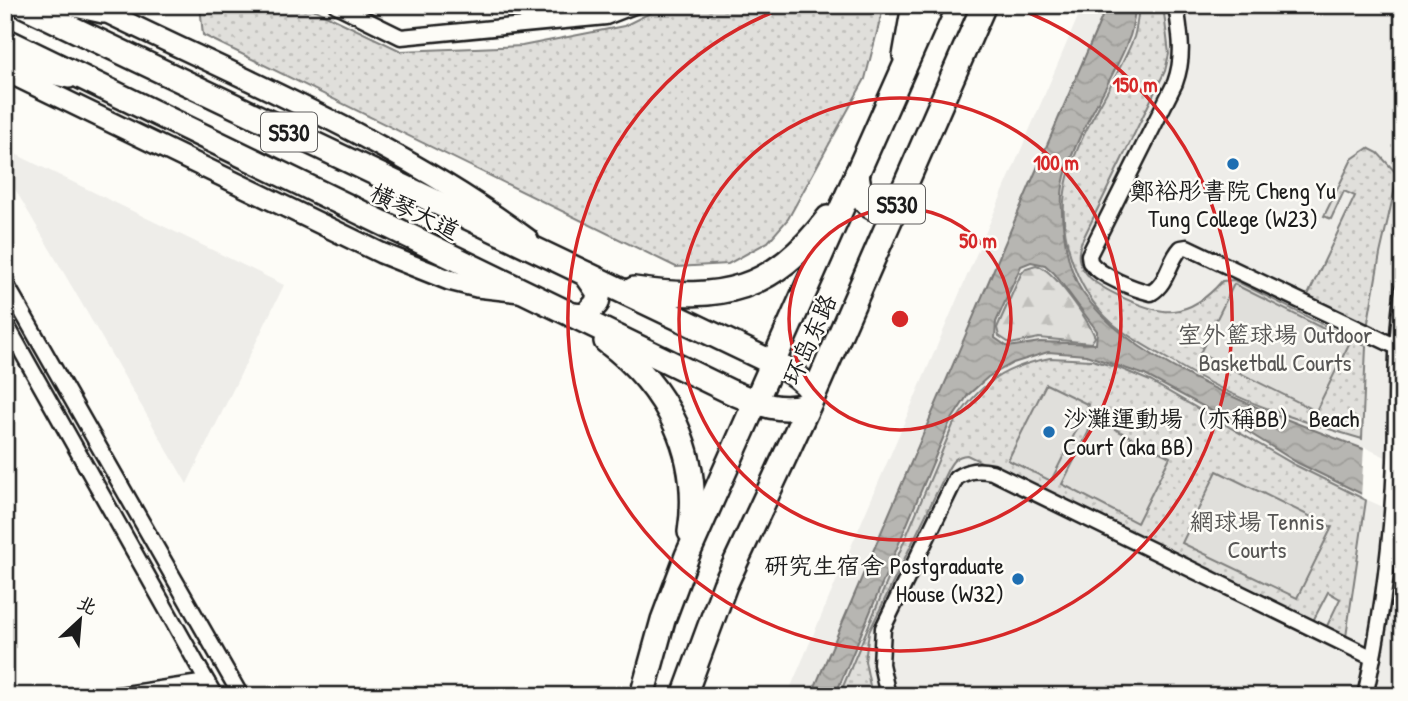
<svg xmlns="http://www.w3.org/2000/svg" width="1408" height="701" font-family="'Patrick Hand','LXGW WenKai TC',sans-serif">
	<defs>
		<pattern id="grass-dots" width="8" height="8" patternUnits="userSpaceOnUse" patternTransform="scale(1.75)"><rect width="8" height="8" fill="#e0dfdb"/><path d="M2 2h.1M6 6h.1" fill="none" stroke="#c0bfbb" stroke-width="1.8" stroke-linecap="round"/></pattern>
		<pattern id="forest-firs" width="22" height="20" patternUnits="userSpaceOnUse" patternTransform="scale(1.75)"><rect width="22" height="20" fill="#e0dfdb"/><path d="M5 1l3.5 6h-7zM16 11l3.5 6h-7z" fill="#c0bfbb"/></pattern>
		<pattern id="water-waves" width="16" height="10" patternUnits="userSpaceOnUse" patternTransform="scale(1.75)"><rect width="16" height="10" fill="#b7b6b2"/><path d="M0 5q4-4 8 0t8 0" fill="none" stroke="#9d9c98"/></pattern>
	</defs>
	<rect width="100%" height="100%" fill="#fdfcf7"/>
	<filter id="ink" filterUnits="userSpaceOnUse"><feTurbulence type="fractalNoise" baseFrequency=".0143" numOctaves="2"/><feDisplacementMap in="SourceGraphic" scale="14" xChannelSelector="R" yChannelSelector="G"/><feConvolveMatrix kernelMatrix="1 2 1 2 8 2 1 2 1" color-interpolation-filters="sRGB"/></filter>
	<g filter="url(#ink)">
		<g fill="#eeede9">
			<polygon points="1083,5 1403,5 1403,696 787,696"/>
			<polygon points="5,149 284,285 187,484 5,172"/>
		</g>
		<g fill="url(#grass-dots)" stroke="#7e7e7c" stroke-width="2">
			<polygon points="200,5 305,5 401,51 522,46 624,26 666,5 884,5 865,79 788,219 768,242 728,264 676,267 203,35"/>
			<path d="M1139,5h24l6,49 -4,17 -84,172c-4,12 -3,20 5,30 11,16 67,41 87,38 20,-2 36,-15 49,-30l12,-1 132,66 -4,93c-32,-10 -65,-19 -96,-31 -35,-13 -69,-31 -100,-50 -19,-11 -38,-21 -54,-35 -39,-35 -57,-96 -44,-146 13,-50 48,-93 66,-140 3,-10 4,-22 5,-32z"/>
			<polygon points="1368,148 1378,153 1398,175 1380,254 1367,328 1302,299 1304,294 1308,295 1355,196 1344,191 1331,219 1324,216 1352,159"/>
			<path d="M1050,358l42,2 27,8 31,13 145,84 71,35 -20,137 -20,-9 14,-29 -12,-7 -15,29 -346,-166c-11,1 -15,6 -20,16l-78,161 -4,29 7,35h-33l114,-271c26,-41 50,-58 97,-67z"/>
		</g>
		<path fill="url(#forest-firs)" stroke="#7e7e7c" stroke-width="2" d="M1036,265c18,4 52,55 59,72l-4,6 -52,-5 -28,6 -12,-8 -2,-8 3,-7 21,-47 5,-6z"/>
		<g fill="#e0dfdb" stroke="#7e7e7c" stroke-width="2">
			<polygon points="1234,284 1350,342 1316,411 1200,353"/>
			<polygon points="1046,384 1089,405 1051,481 1008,460"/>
			<polygon points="1095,419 1170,457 1137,523 1062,484"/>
			<polygon points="1217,471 1332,527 1297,598 1182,543"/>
		</g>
		<path fill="url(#water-waves)" stroke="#797876" stroke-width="2" fill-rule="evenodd" d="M1107,5h29c-2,10 -3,22 -6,31 -18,48 -51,90 -65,140 -5,19 -4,37 -1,57 2,19 8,44 19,60 53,77 203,125 288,159l-5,44 -68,-33 -71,-44 -82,-44 -59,-20 -38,-3 -35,11 -25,14 -20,18 -19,29 -114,272h-24zM1031,262l14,3 9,8 43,58 -1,13 -56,-2 -32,5 -13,-9 1,-16 25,-56z"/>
		<polygon fill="#fdfcf7" points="1364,447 1403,465 1403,516 1361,497"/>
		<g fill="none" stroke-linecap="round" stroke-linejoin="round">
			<defs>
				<g id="minor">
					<polyline points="336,5 401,37 606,17 637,5"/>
					<path d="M1176,5c4,28 9,51 -1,78l-86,172 1,7c10,14 44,27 61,31 17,-10 17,-31 30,-45l6,-1 210,100"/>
					<polyline points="5,282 241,696"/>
					<polyline points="5,322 215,696"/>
					<polyline points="112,696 207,682"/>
					<path d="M888,696l-7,-32 2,-36 73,-150c12,-8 22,-9 36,-6l381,186"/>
					<path d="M1365,696c17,-77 27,-156 30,-235 2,-57 -1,-115 8,-172"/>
				</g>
				<g id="secondary">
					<polyline points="66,5 103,13"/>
					<path d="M91,5c148,73 304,135 437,234"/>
					<polyline points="903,56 912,5"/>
					<polyline points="10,65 69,78"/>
					<polyline points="5,71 381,253 449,280 477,287 520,292"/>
				</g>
				<g id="primary">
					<path d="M23,5l750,358c17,8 30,16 41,31"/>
					<path d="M5,40l726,352c26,11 50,22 77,12"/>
					<path d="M857,173c3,32 17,49 44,22"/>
					<path d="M634,289c89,13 138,2 194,-71"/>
					<polyline points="572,315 585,316 597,303 599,293 586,274"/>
					<path d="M606,341c62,46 96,114 84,191"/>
					<polyline points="642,696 663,620 687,556 932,5"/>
					<polyline points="684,696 725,585 814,394 984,5"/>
				</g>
			</defs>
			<use href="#minor" stroke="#1c1c1c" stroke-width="19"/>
			<use href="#secondary" stroke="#1c1c1c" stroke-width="24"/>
			<use href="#primary" stroke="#1c1c1c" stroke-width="28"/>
			<use href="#minor" stroke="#fdfcf7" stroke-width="14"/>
			<use href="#secondary" stroke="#fdfcf7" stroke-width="19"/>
			<use href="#primary" stroke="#fdfcf7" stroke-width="23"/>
		</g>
	</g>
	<g fill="none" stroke="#d62828" stroke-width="3.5">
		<circle cx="900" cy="319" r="111"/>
		<circle cx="900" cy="319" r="221"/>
		<path d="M1011 6A332 332 0 1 1 789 6"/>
	</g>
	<g fill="#1f6fb2" stroke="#fdfcf7" stroke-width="2.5">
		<circle cx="1233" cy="164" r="7"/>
		<circle cx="1049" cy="432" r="7"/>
		<circle cx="1018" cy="579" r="7"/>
	</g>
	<g text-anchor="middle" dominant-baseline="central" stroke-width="5" stroke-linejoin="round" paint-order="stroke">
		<g fill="#fdfcf7" stroke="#605f5e" stroke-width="2">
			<rect x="261" y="112.5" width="56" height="39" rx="5"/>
			<rect x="869" y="184.5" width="56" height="39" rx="5"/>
		</g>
		<g font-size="23" font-weight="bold" fill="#1c1c1c">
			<text x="289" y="132">S530</text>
			<text x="897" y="204">S530</text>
		</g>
		<g font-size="24" fill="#1c1c1c" stroke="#fdfcf7">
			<text x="1233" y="190">鄭裕彤書院 Cheng Yu<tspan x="1233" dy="28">Tung College (W23)</tspan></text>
			<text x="1063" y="418" text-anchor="start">沙灘運動場（亦稱BB） Beach<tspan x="1063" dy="28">Court (aka BB)</tspan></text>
			<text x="1004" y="565" text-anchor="end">研究生宿舍 Postgraduate<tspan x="1004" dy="28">House (W32)</tspan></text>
		</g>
		<g font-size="24" fill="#1c1c1c" stroke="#fdfcf7">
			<text transform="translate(415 211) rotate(26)">横琴大道</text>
			<text transform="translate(809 339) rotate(-66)">环岛东路</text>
		</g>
		<g font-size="24" fill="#575655" stroke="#fdfcf7">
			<text x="1275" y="334">室外籃球場 Outdoor<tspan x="1275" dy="28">Basketball Courts</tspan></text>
			<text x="1257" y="521">網球場 Tennis<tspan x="1257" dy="28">Courts</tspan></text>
		</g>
	</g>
	<circle cx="900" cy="319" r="10" fill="#d62828" stroke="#fdfcf7" stroke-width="3.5"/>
	<g font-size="21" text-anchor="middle" font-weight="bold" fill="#d62828" stroke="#fdfcf7" stroke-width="5" stroke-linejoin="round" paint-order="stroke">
		<text x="1135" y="92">150 m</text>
		<text x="1056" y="170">100 m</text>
		<text x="978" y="248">50 m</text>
	</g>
	<rect width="1408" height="701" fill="none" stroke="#fdfcf7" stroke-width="28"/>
	<rect x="14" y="14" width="1380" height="673" fill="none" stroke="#1c1c1c" stroke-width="2.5" filter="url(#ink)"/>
	<g transform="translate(80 620) rotate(26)" stroke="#fdfcf7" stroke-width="5" paint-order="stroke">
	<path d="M0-5L12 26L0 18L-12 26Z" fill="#1c1c1c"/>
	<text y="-10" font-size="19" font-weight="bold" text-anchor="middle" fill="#1c1c1c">北</text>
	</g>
</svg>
